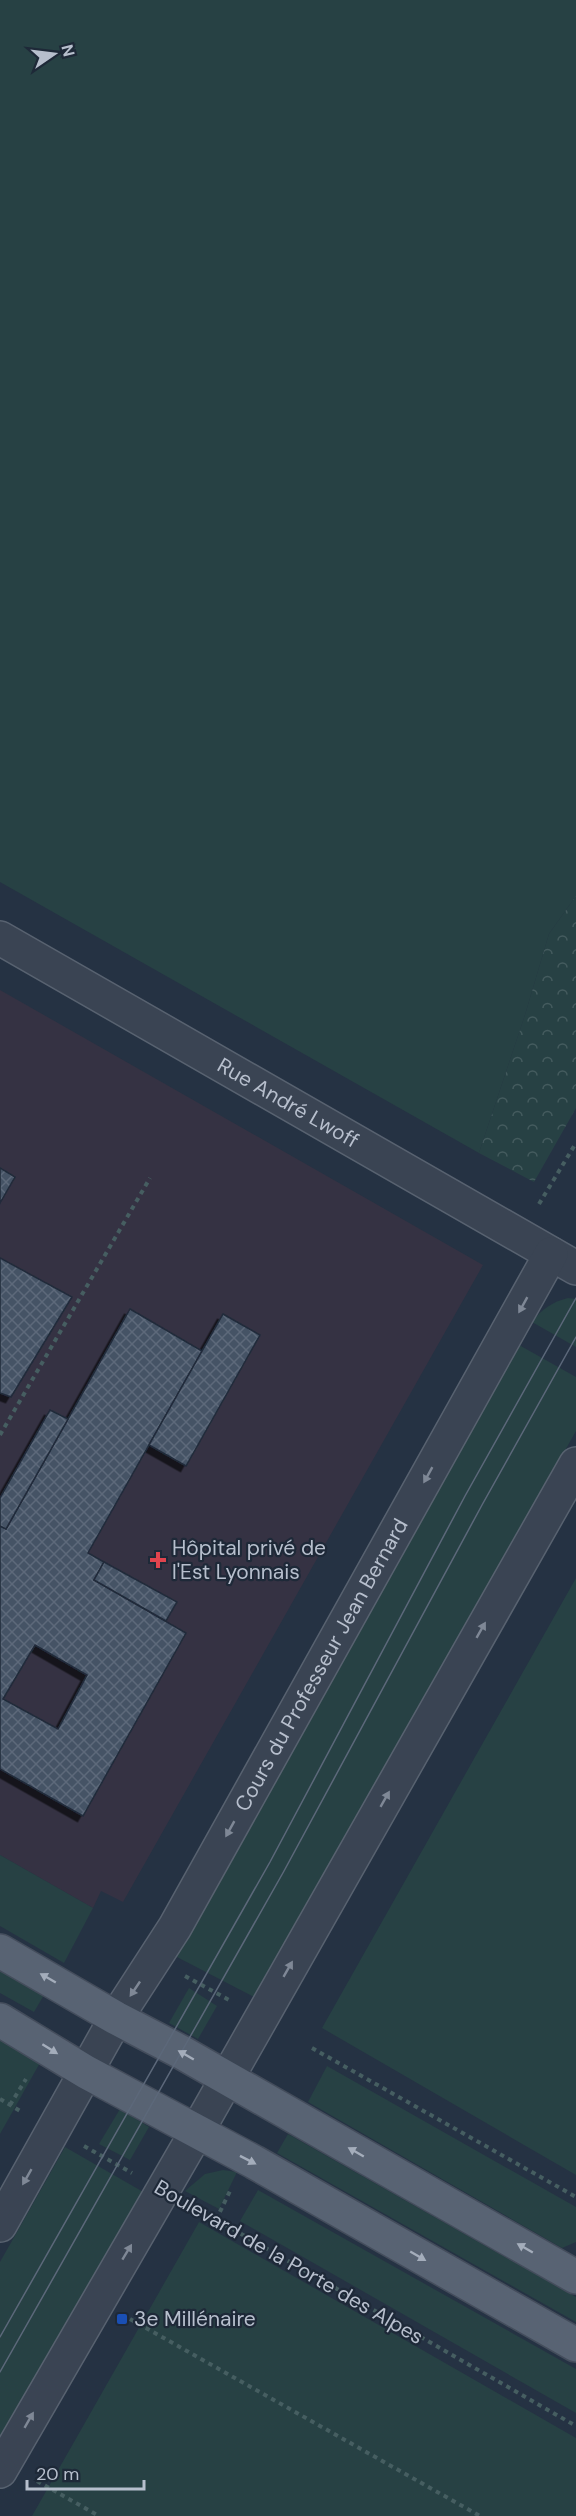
<svg xmlns="http://www.w3.org/2000/svg" width="576" height="2516" font-family="'DM Sans',sans-serif">
	<defs>
		<pattern id="forest-crowns" width="20" height="18" patternUnits="userSpaceOnUse" patternTransform="scale(1.5)"><rect width="20" height="18" fill="#274144"/><path d="M2 6a3 3 0 1 1 6 0M12 15a3 3 0 1 1 6 0" fill="none" stroke="#445b5e"/></pattern>
		<pattern id="building-cross-hatch" width="8" height="8" patternUnits="userSpaceOnUse" patternTransform="scale(1.5)"><rect width="8" height="8" fill="#445265"/><path d="M0 0l8 8M0 8l8-8" fill="none" stroke="#5d697a"/></pattern>
		<filter id="shadow"><feDropShadow dx="-5.5" dy="5.5" stdDeviation="0" flood-color="#0009"/></filter>
	</defs>
	<rect width="100%" height="100%" fill="#253243"/>
	<polygon fill="#353243" points="0,990 483,1265 123,1902 101,1891 93,1908 0,1855"/>
	<g fill="#274144">
		<polygon points="0,0 576,0 576,896 549,934 525,1015 479,1153 0,882"/>
		<path d="M568,1298l8,1v48l-44,-25c10,-13 20,-20 36,-24z"/>
		<polygon points="519,1345 576,1377 576,1431 256,1998 175,1956"/>
		<polygon points="576,1578 576,2175 322,2028"/>
		<polygon points="0,1855 93,1908 64,1963 0,1926"/>
		<polygon points="0,1970 44,1995 34,2012 0,1993"/>
		<polygon points="189,1988 217,2006 198,2039 169,2023"/>
		<polygon points="0,2038 41,2061 0,2134"/>
		<polygon points="327,2066 576,2207 576,2242 562,2248 308,2102"/>
		<polygon points="120,2109 149,2127 130,2160 99,2144"/>
		<polygon points="288,2134 576,2297 576,2322 277,2153"/>
		<polygon points="65,2147 145,2193 0,2448 0,2262"/>
		<polygon points="223,2170 237,2172 219,2209 185,2191 205,2174"/>
		<polygon points="258,2190 576,2369 576,2413 240,2221"/>
		<polygon points="199,2222 576,2438 576,2516 32,2516"/>
	</g>
	<polygon fill="url(#forest-crowns)" points="576,896 576,1108 534,1182 479,1153 525,1015 549,934"/>
	<g fill="url(#building-cross-hatch)" stroke="#202b3a" stroke-width="1.5" fill-rule="evenodd" filter="url(#shadow)">
		<polygon points="0,1168 15,1177 0,1203"/>
		<polygon points="0,1258 72,1297 11,1397 0,1393"/>
		<path d="M130,1309l72,42 -114,202 16,9 -10,18 92,53 -103,183 -83,-47v-243l6,3zM35,1645l52,30 -29,54 -55,-30z"/>
		<polygon points="223,1314 260,1335 186,1466 149,1445"/>
		<polygon points="50,1410 68,1419 6,1529 0,1526 0,1498"/>
		<polygon points="104,1562 177,1602 166,1621 94,1580"/>
	</g>
	<g fill="none" stroke-linecap="round" stroke-linejoin="round">
		<defs>
			<g id="minor">
				<path id="s1" d="M0,938l576,330"/>
				<path id="s2" d="M0,2225l116,-207 59,-91 376,-673"/>
				<polyline points="0,2471 196,2133 576,1464"/>
			</g>
			<g id="primary">
				<polyline points="0,1951 116,2018 181,2052 576,2277"/>
				<polyline points="0,2020 86,2072 254,2162 576,2345"/>
			</g>
		</defs>
		<use href="#minor" stroke="#586270" stroke-width="36"/>
		<use href="#primary" stroke="#444d5c" stroke-width="36"/>
		<g stroke="#465e61" stroke-width="4" stroke-dasharray="4.5 4.5" stroke-linecap="butt">
			<polyline points="539,1204 576,1143"/>
			<polyline points="0,1435 150,1178"/>
			<polyline points="185,1976 231,2001"/>
			<polyline points="312,2048 576,2197"/>
			<polyline points="0,2099 22,2112"/>
			<polyline points="10,2105 26,2079"/>
			<polyline points="84,2146 132,2173"/>
			<polyline points="194,2207 576,2426"/>
			<polyline points="216,2220 230,2191"/>
			<polyline points="130,2319 480,2516"/>
			<polyline points="37,2481 99,2516"/>
		</g>
		<use href="#minor" stroke="#3a4453" stroke-width="33"/>
		<use href="#primary" stroke="#586373" stroke-width="33"/>
		<g stroke="#5c687a" stroke-width="1.5">
			<polyline points="0,2337 270,1862 465,1496 576,1298"/>
			<polyline points="0,2372 284,1871 482,1505 576,1337"/>
		</g>
	</g>
	<defs><path id="oneway-solid" d="M-6-.8H1V-3.2L6.5 0L1 3.2V.8H-6Z" transform="scale(1.5)"/></defs>
	<g fill="#7f8896">
		<use href="#oneway-solid" transform="translate(523 1305) rotate(119)"/>
		<use href="#oneway-solid" transform="translate(428 1475) rotate(119)"/>
		<use href="#oneway-solid" transform="translate(481 1630) rotate(-60)"/>
		<use href="#oneway-solid" transform="translate(385 1799) rotate(-60)"/>
		<use href="#oneway-solid" transform="translate(230 1829) rotate(119)"/>
		<use href="#oneway-solid" transform="translate(288 1969) rotate(-60)"/>
		<use href="#oneway-solid" transform="translate(135 1989) rotate(124)"/>
		<use href="#oneway-solid" transform="translate(27 2177) rotate(120)"/>
		<use href="#oneway-solid" transform="translate(127 2252) rotate(-59)"/>
		<use href="#oneway-solid" transform="translate(29 2420) rotate(-60)"/>
	</g>
	<g fill="#a4adbb">
		<use href="#oneway-solid" transform="translate(48 1978) rotate(-150)"/>
		<use href="#oneway-solid" transform="translate(50 2049) rotate(32)"/>
		<use href="#oneway-solid" transform="translate(186 2055) rotate(-150)"/>
		<use href="#oneway-solid" transform="translate(356 2152) rotate(-150)"/>
		<use href="#oneway-solid" transform="translate(248 2160) rotate(27)"/>
		<use href="#oneway-solid" transform="translate(525 2248) rotate(-150)"/>
		<use href="#oneway-solid" transform="translate(418 2256) rotate(30)"/>
	</g>
	<path fill="#e0444e" stroke="#1e2938" stroke-width="2" d="M155 1551h6v6h6v6h-6v6h-6v-6h-6v-6h6z"/>
	<rect fill="#1a4fb4" stroke="#1e2938" stroke-width="2" x="116" y="2313" width="12" height="12" rx="3"/>
	<g text-anchor="middle" dominant-baseline="central" stroke-width="4.5" stroke-linejoin="round" paint-order="stroke">
		<g font-size="21" fill="#b7bfcd" stroke="#1e2938">
			<text stroke="none"><textPath href="#s1" startOffset="332">Rue André Lwoff</textPath></text>
			<text stroke="none"><textPath href="#s2" startOffset="646">Cours du Professeur Jean Bernard</textPath></text>
			<text transform="translate(289 2262) rotate(30)">Boulevard de la Porte des Alpes</text>
		</g>
		<g font-size="21" fill="#b7bfcd" stroke="#1e2938" text-anchor="start">
			<text x="172" y="1548">Hôpital privé de<tspan x="172" dy="24">l'Est Lyonnais</tspan></text>
			<text x="134" y="2319">3e Millénaire</text>
		</g>
	</g>
	<g transform="translate(54 54) rotate(76)" stroke="#1e2938" stroke-width="4.5" paint-order="stroke">
	<path d="M0-4.5L10 22L0 15L-10 22Z" fill="#b7bfcd"/>
	<text y="-9" font-size="16" font-weight="bold" text-anchor="middle" fill="#b7bfcd">N</text>
	</g>
	<path d="M27 2480v9h117v-9" fill="none" stroke="#b7bfcd" stroke-width="3"/>
	<text x="36" y="2480" font-size="18" fill="#b7bfcd" stroke="#1e2938" stroke-width="4.5" paint-order="stroke">20 m</text>
</svg>
